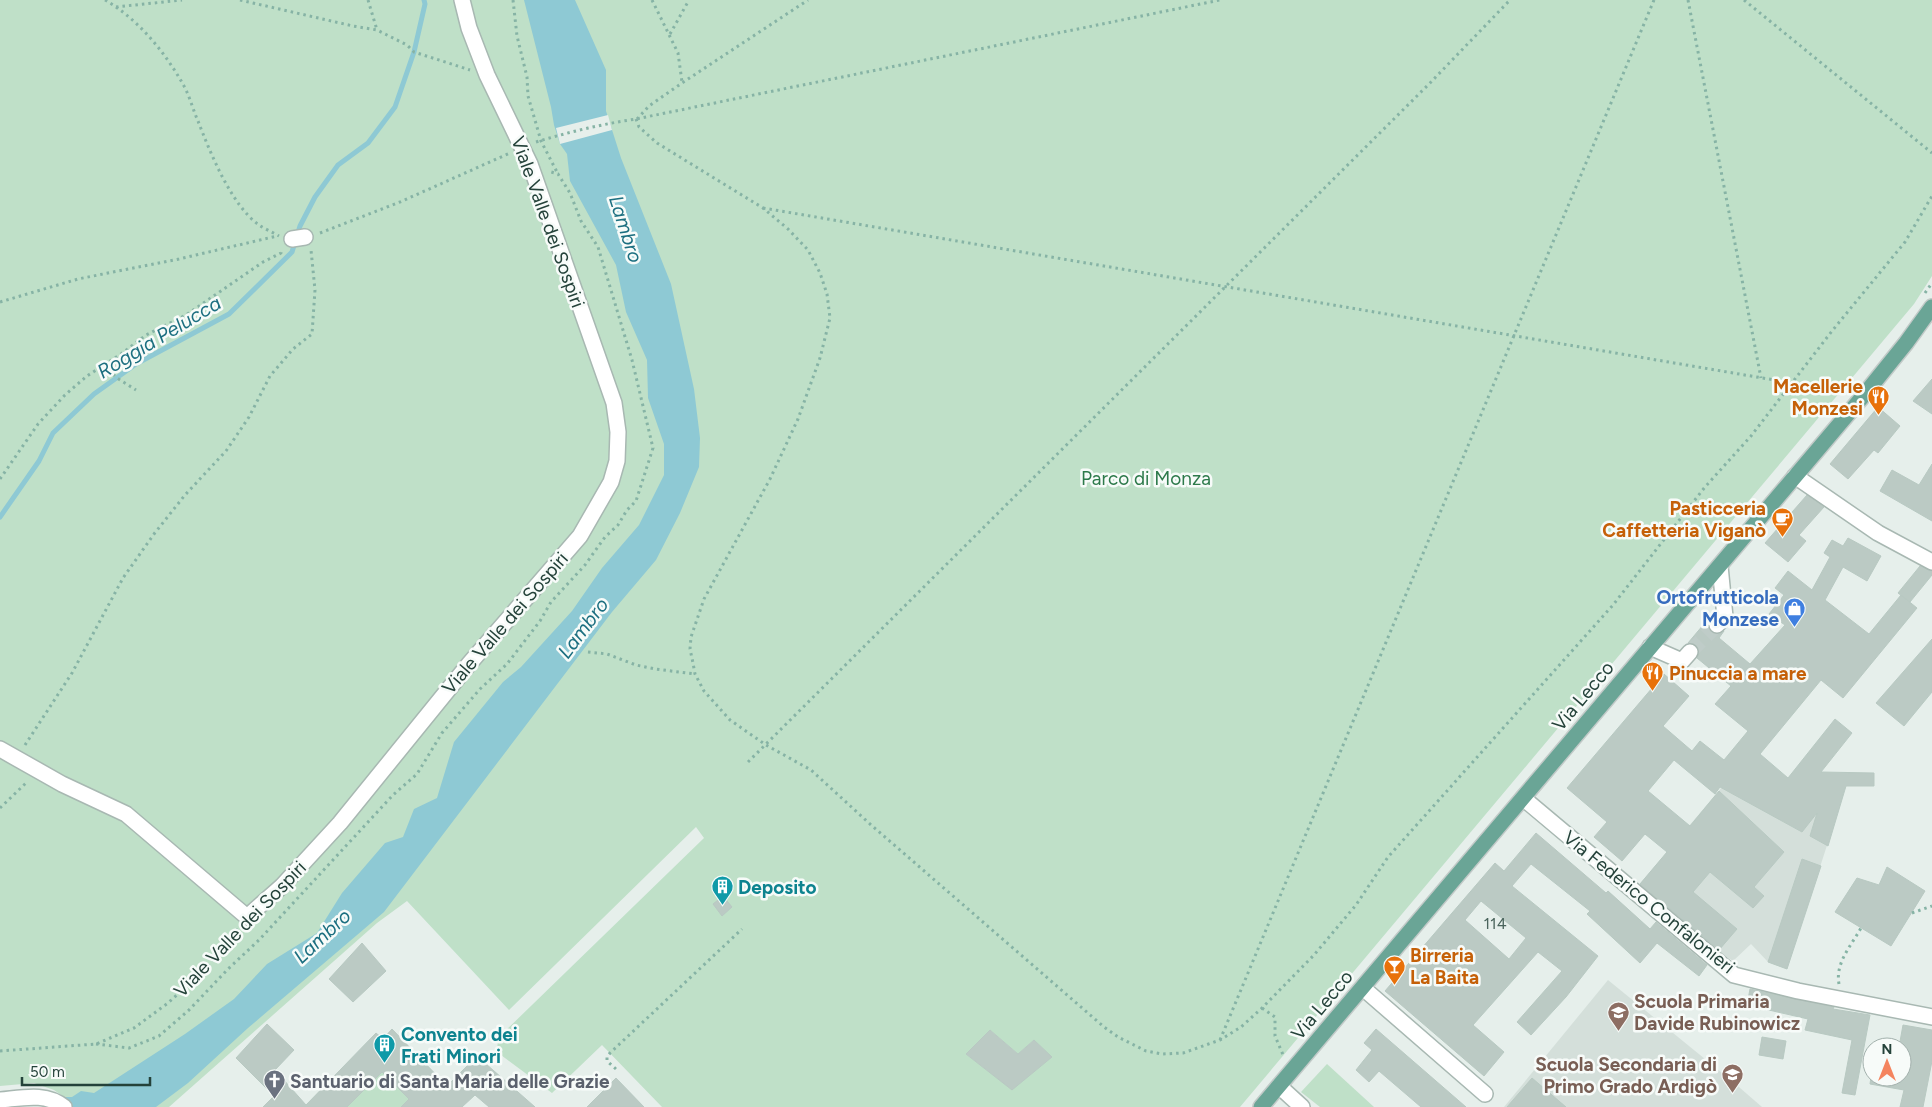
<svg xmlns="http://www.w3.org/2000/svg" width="1932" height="1107" font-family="Figtree,sans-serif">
	<rect width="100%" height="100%" fill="#e6efeb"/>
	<g fill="#d4dfda">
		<polygon points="1727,781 1810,790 1842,799 1787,969 1768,962 1751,944 1733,961 1718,951 1639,885"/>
		<polygon points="1608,980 1732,1081 1762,1107 1504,1107"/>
	</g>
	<g fill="#bfe0c8" fill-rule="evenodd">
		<path d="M0,0h1932v276l-18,28 -674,803h-578l-60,-62 -50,48 -55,-41 1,-14 206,-200 -8,-11 -187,183 -102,-109 -30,22 -208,184h-91l-24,-17 -20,-7 -34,3zM990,1030l28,24 16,-14 17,17 -39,32 -46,-35z"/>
		<polygon points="1327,1064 1374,1107 1320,1107 1301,1092"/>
		<polygon points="382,1072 409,1099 401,1107 347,1107"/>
	</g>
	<polygon fill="#8ec9d4" points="524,0 575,0 606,70 606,111 621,158 671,284 694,389 700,438 699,467 680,513 656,560 612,612 384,912 248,1028 188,1083 156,1107 55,1107 63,1097 72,1097 81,1091 94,1093 185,1034 234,999 267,964 317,933 342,893 385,843 403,837 414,809 437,798 454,742 503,682 521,667 572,611 602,568 639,525 664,475 664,444 648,398 647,360 626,312 616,265 570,181 567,154 560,144 554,125 551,107"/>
	<polygon fill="#e6efeb" points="608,115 612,130 560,144 556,128"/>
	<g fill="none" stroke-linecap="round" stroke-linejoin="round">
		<polyline stroke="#8ec9d4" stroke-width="5" points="0,517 39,461 53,433 94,394 136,364 229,314 292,252 300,226 315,197 338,165 368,143 395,107 414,52 425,4 424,0"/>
	</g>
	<g fill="#bbcac4" stroke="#b8c9c2" fill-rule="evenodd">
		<polygon points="1932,379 1932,414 1913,401"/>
		<polygon points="1878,407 1900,426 1878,453 1874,450 1848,479 1830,464"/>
		<polygon points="1932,464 1932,521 1880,491 1892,470 1919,485"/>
		<polygon points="1807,495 1824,507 1799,535 1806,541 1788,562 1765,543"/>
		<polygon points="1848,538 1881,556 1867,581 1843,567 1825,600 1869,634 1901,595 1917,608 1843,698 1821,680 1760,754 1788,778 1835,719 1852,733 1821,772 1874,773 1874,786 1846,786 1828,846 1810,836 1817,813 1802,832 1720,787 1715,794 1674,760 1648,791 1690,826 1719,791 1784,852 1754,887 1764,896 1753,908 1710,872 1693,892 1737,929 1719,950 1640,884 1667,852 1645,834 1622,861 1594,837 1607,822 1567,788 1664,674 1689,696 1663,726 1692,751 1700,741 1724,760 1748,731 1715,704 1731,686 1697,658 1699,653 1699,649 1696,645 1688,643 1709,618 1708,627 1710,631 1719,634 1724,631 1719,638 1750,664 1785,625 1769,614 1784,595 1775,588 1788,571 1812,590 1830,557 1824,553 1832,540 1843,546"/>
		<polygon points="1920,566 1932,571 1932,575 1910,602 1898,593"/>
		<polygon points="1932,639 1932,692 1904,726 1876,703"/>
		<path d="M1536,833l70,60 2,-2 42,38 6,-7 51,43 -8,11 -42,-33 -17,20 -53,-49 3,-3 -59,-47 -19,22 86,70 -32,41 -35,38 -14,-13 45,-51 -24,-19 -65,73 31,27 -20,24 -99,-85 110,-128 9,8zM1481,901l45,37 -17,21 -44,-39z"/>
		<polygon points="1802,859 1821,866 1787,969 1768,962"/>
		<polygon points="1887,867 1925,891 1891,946 1835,912 1857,878 1879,885"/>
		<polygon points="723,896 732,907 722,916 713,904"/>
		<polygon points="362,943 386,971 353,1002 329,979"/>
		<polygon points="1750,989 1834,1007 1833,1009 1870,1015 1855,1095 1842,1093 1852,1040 1805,1030 1808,1019 1747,1005"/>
		<polygon points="267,1024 294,1050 275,1070 306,1105 376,1033 383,1039 392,1029 447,1086 477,1056 535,1107 489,1107 475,1095 462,1107 401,1107 409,1099 382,1072 347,1107 263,1107 274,1096 236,1058"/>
		<polygon points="1903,1025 1932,1030 1932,1061 1923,1107 1900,1107 1904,1090 1870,1084 1871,1077 1902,1077 1902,1047 1899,1047"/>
		<polygon points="1376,1029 1466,1107 1421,1107 1379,1071 1369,1082 1356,1070 1372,1050 1364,1043"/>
		<polygon points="990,1030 1018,1054 1034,1040 1052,1057 1012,1090 966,1054"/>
		<polygon points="1762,1037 1786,1041 1783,1059 1759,1055"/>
		<polygon points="616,1078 644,1107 587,1107"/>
		<polygon points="1532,1078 1566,1107 1507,1107"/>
	</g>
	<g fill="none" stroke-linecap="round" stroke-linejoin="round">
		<polyline stroke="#bfccc8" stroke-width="15" stroke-dasharray="15 8" stroke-linecap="butt" points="1690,652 1717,625"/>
		<defs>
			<g id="minor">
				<polyline points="292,239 305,237"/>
				<polyline points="1795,476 1878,533 1932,562"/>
				<polyline points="1717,625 1725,617 1720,566"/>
				<polyline points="1650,647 1682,661 1690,652"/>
				<polyline points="0,749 62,784 126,814 247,917 282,886 340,823 469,664 580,536 611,482 617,461 618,432 614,403 530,164 487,75 469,28 462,0"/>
				<polyline points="1523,798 1734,975 1798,991 1932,1017"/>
				<polyline points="1363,988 1485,1094"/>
				<polyline points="1279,1086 1302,1107"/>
				<path d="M0,1100c22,-2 46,-8 64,7"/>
			</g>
			<polyline id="major" points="1261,1107 1864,395 1906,343 1932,307"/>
		</defs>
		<use href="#minor" stroke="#a8b8b2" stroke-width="18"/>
		<use href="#major" stroke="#c2cac8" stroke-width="18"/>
		<g stroke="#86b3a5" stroke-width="3" stroke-dasharray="2.5 4" stroke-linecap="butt">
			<path d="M105,0c33,19 60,52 79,86 6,11 9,24 14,35 12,31 33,84 61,104 6,4 13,7 20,11"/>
			<polyline points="240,0 353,26 377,30 407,45 414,52 470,70"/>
			<polyline points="368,0 377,30"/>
			<polyline points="513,0 517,36 527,77 528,96 541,141 558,174"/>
			<polyline points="652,0 678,53 682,82"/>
			<polyline points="1688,0 1761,378"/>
			<polyline points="1744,0 1932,153"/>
			<polyline points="116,7 182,0"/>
			<polyline points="670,34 689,0"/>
			<polyline points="636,119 639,127 657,143 763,208 788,229 808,250 820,273 827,294 830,318 820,358 798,419 770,479 704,599 691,637 690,649 693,663 695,674 704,691 730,720 766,745 811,770 870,824 1104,1027 1118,1037 1146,1051 1162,1054 1183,1053 1220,1040 1241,1027 1262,1008 1314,955 1356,905 1388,857 1613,605 1705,487 1751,436 1832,331 1905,242 1932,196"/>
			<polyline points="637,119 649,106 682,83 808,0"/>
			<path d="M536,142c33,-10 66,-18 100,-23l584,-119"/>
			<polyline points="763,208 1792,383"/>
			<polyline points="320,233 400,202 510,153"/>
			<polyline points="1925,293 1932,283"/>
			<polyline points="0,302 78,279 179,259 277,236"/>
			<polyline points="104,365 117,378 136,390"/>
			<polyline points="0,479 38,424 65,395 87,376 121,354 146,335 186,315 263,262 281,253 281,250"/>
			<polyline points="588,652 607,654 636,665 655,669 695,674"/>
			<polyline points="25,745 72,673 123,578 154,534 185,495 226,451 249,417 270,376 293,349 312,334 315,290 311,250"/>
			<polyline points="748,762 1430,83 1510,0"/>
			<polyline points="0,808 27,782"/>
			<polyline points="1912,913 1932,906"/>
			<path d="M1839,984c-4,-21 12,-38 22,-56"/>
			<polyline points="1262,1008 1275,1017 1275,1036 1284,1057"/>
			<polyline points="1220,1040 1654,0"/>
			<polyline points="96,1044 129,1048 159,1036 189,1010 228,969 259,940 393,795 417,774 442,733 480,689 507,664 540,621 551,602 585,565 605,537 618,525 627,510 636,501 653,448 632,360 598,247 581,221 570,193 558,174 548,171"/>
			<polyline points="0,1051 96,1044 134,1028 168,1003 205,969 238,929"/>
			<polyline points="616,1069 607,1061 607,1057 610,1053 742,929"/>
		</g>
		<use href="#minor" stroke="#fff" stroke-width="15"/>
		<use href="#major" stroke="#6aa596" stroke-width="15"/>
	</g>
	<defs>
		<symbol id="restaurant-pin" viewBox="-11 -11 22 30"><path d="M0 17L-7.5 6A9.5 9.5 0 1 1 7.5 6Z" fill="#e8710a" stroke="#f7fbf9"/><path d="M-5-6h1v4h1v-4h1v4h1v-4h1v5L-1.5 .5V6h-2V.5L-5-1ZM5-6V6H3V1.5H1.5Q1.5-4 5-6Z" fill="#fff"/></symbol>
		<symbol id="cafe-pin" viewBox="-11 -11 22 30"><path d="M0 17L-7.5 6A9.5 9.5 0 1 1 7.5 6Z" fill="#e8710a" stroke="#f7fbf9"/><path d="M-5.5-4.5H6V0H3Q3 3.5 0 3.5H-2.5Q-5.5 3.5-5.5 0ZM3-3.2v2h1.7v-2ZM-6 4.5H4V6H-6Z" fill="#fff"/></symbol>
		<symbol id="shop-pin" viewBox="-11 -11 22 30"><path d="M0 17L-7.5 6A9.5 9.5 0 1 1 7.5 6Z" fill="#3f7fe0" stroke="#f7fbf9"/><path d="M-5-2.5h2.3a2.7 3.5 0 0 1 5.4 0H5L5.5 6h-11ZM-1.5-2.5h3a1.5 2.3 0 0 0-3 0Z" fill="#fff"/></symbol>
		<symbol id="building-pin" viewBox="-11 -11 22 30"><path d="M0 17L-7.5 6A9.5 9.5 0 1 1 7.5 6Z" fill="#0f9aa8" stroke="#f7fbf9"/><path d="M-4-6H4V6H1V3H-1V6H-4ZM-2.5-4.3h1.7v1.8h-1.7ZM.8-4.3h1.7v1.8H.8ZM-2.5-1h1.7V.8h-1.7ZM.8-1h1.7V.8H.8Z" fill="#fff"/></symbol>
		<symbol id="bar-pin" viewBox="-11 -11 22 30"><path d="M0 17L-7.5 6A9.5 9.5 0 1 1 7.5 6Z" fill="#e8710a" stroke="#f7fbf9"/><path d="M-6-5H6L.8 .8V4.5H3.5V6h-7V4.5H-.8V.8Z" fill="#fff"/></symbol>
		<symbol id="school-pin" viewBox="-11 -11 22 30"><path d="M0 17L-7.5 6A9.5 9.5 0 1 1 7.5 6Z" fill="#8d6e63" stroke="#f7fbf9"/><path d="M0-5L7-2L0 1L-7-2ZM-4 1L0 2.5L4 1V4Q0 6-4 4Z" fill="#fff"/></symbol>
		<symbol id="church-pin" viewBox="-11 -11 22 30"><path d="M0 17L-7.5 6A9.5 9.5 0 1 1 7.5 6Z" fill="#6b7280" stroke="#f7fbf9"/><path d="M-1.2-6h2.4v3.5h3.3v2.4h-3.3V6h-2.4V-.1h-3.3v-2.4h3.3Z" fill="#fff"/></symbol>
	</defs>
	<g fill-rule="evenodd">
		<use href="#restaurant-pin" x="1866" y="384" width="25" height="34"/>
		<use href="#cafe-pin" x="1770" y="506" width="25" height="34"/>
		<use href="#shop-pin" x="1782" y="596" width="25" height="34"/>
		<use href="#restaurant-pin" x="1640" y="660" width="25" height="34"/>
		<use href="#building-pin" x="710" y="874" width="25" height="34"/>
		<use href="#bar-pin" x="1382" y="954" width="25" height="34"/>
		<use href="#school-pin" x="1606" y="1000" width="25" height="34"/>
		<use href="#building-pin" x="372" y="1032" width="25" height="34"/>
		<use href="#school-pin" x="1720" y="1062" width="25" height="34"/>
		<use href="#church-pin" x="262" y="1068" width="25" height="34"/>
	</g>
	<g text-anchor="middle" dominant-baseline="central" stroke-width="5" stroke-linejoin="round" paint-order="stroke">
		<g font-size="16" fill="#4a645c">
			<text x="1495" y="923">114</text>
		</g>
		<g font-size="19" fill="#24423a" stroke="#f7fbf9">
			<text transform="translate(548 222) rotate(70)">Viale Valle dei Sospiri</text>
			<text transform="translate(505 623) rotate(-49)">Viale Valle dei Sospiri</text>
			<text transform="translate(1583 696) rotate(-50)">Via Lecco</text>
			<text transform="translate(1649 902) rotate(39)">Via Federico Confalonieri</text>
			<text transform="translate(240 929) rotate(-46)">Viale Valle dei Sospiri</text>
			<text transform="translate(1322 1005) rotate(-50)">Via Lecco</text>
		</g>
		<g font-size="19" font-weight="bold" fill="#c56008" stroke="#f7fbf9" text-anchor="end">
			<text x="1863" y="386">Macellerie<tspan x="1863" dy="22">Monzesi</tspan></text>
			<text x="1766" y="508">Pasticceria<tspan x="1766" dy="22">Caffetteria Viganò</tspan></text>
			<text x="1669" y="673" text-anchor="start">Pinuccia a mare</text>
			<text x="1410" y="955" text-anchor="start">Birreria<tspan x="1410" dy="22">La Baita</tspan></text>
		</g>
		<g font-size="19" fill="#2d7a4b" stroke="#f7fbf9">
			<text x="1146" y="478">Parco di Monza</text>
		</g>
		<g font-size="19" font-weight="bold" fill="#366cbe" stroke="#f7fbf9" text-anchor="end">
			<text x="1779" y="597">Ortofrutticola<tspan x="1779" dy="22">Monzese</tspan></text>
		</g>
		<g font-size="19" font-weight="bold" fill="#0d838f" stroke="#f7fbf9" text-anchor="start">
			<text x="738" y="887">Deposito</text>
			<text x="401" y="1034">Convento dei<tspan x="401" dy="22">Frati Minori</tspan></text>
		</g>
		<g font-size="19" font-weight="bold" fill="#785e54" stroke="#f7fbf9" text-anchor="start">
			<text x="1634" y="1001">Scuola Primaria<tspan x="1634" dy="22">Davide Rubinowicz</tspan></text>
			<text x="1717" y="1064" text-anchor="end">Scuola Secondaria di<tspan x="1717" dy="22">Primo Grado Ardigò</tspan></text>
		</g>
		<g font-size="19" font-weight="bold" fill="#5b616d" stroke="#f7fbf9" text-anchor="start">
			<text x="290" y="1081">Santuario di Santa Maria delle Grazie</text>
		</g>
		<g font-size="20" font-style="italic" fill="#1c6f80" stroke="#f7fbf9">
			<text transform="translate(626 229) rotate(72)">Lambro</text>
			<text transform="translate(159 337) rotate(-31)">Roggia Pelucca</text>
			<text transform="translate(583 628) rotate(-53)">Lambro</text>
			<text transform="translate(322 936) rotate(-43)">Lambro</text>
		</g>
	</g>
	<g transform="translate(1887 1062)"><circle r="24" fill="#f7fbf9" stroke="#a3b1ad"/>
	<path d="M0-4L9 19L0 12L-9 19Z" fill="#f4845f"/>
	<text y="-8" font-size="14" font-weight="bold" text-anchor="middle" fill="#24423a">N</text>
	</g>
	<path d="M22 1077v8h128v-8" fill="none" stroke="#24423a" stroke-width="2.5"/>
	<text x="30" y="1077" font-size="15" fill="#24423a" stroke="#f7fbf9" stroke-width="4" paint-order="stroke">50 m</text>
</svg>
